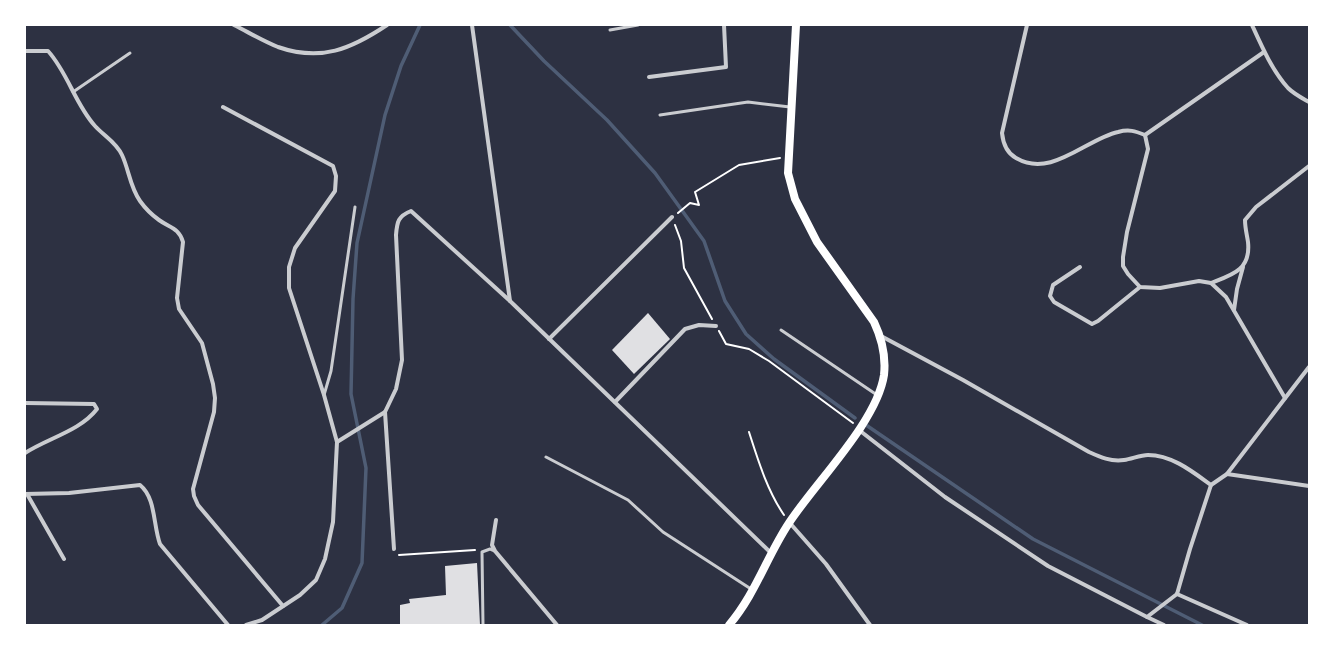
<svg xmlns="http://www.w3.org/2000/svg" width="1334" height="650" font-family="'Exo 2',sans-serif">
	<rect width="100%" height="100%" fill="#2d3142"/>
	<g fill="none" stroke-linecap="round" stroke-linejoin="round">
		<g stroke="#4f5d75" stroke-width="3.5">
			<polyline points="510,25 544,61 607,120 655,173 704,241 725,301 746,334 774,359 855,418"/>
			<polyline points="866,425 1033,539 1202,625"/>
			<polyline points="322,625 342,608 362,563 366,468 351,394 353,299 357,243 385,115 401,66 420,25"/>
		</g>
	</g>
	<g fill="#e0e0e3">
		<polygon points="648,313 670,339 634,374 612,350"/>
		<polygon points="477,563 480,625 400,625 400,605 410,603 409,599 446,595 445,566"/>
	</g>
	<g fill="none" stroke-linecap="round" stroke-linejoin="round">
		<g stroke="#fff" stroke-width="2">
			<polyline points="678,213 690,203 699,205 695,192 739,165 780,158"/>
			<polyline points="675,225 681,241 684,268 712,319"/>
			<polyline points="719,331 726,344 749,349 769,361 853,423"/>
			<path d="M749,432c9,28 18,58 35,83"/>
			<polyline points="399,555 475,550"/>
		</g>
		<g stroke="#caccd0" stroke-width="3">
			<polyline points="610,30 638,25"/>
			<polyline points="73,92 130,53"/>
			<polyline points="660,115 748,102 790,107"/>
			<polyline points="781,330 877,395"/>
			<polyline points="324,395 331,371 355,207"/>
			<polyline points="546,457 628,500 663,532 751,589"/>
			<polyline points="483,625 482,552 490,549 495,551"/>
		</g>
		<g stroke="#caccd0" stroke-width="4">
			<path d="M234,25c14,7 29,16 44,22 43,15 73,2 109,-22"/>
			<polyline points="472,25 510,301"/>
			<path d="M1027,25l-25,108c1,10 5,20 14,25 35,21 70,-19 102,-26 11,-3 17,-1 27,3l3,14 -21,83 -4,25v9l5,8 12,13 20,1 39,-7 12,2 15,14 59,101"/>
			<path d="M1252,25c10,22 20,45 36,63 6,6 14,10 21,14"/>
			<path d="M25,51h23c20,22 27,53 47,75 9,10 21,16 27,29 7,15 8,32 18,46 5,7 12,14 19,19 11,8 20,8 24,22l-6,56 2,11 23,34 11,41 2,14 -1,14 -21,77 1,7 4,9 85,101"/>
			<polyline points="649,77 726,67 724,25"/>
			<polyline points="223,107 333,166 336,176 335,191 295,248 289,267 289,288 324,395 337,442 333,522 325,559 316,580 300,595 262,620 246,625"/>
			<polyline points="1145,135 1264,52"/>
			<polyline points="1080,267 1053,285 1050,296 1054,302 1092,324 1098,321 1140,287"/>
			<path d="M1211,283c21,-8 40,-13 37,-41 -1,-7 -3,-14 -3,-22l11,-13 53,-41"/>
			<polyline points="1234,310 1237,289 1243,267"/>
			<path d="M881,336l82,44 126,72c11,5 22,10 35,8 8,-1 16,-5 24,-5 24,0 45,17 63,30"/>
			<polyline points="549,339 672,217"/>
			<polyline points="615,402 685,329 699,325 716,326"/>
			<path d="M25,403l69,1 3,5c-17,22 -49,29 -72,44"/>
			<polyline points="385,412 394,549"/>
			<polyline points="859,430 945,497 1048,566 1147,617 1177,594"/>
			<path d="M337,442l48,-30 11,-23 6,-29 -6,-125c1,-13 2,-19 15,-24l99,90 261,252"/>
			<polyline points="1227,474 1309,486"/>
			<path d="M25,494l44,-1 71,-8c16,13 13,40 20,59l68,81"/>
			<polyline points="27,494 64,559"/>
			<polyline points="496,520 492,545 495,551 557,625"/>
			<polyline points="789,522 826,564 870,625"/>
			<polyline points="1177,594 1190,549 1211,485 1227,474 1309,367"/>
			<polyline points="1177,594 1247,625"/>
			<polyline points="1147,617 1164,625"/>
		</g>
		<path stroke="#fff" stroke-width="8" d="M729,625c26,-30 38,-69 60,-102 26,-40 88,-101 95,-148 2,-18 -2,-36 -10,-53l-57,-80 -22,-43 -7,-26 8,-148"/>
	</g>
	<rect width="1334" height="650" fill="none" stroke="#ffffff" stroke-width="52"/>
</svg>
